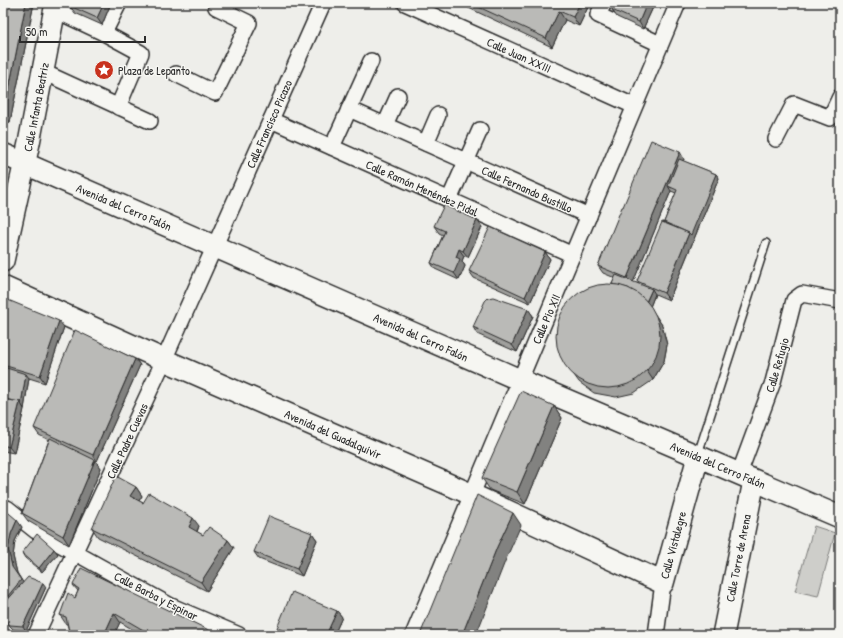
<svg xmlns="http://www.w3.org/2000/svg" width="843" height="638" font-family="'Patrick Hand',sans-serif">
	<rect width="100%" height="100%" fill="#eeeeea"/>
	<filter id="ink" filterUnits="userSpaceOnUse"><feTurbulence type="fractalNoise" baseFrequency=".025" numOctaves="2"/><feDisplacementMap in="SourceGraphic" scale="8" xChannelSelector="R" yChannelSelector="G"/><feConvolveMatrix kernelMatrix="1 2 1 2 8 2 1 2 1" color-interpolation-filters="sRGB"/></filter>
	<g filter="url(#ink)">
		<polygon fill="#cececa" stroke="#7c7c7a" points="814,526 835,533 818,596 795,591"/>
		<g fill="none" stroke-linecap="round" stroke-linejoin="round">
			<defs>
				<polyline id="lane" points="698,454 766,243"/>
				<g id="street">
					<polyline points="405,3 634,106"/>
					<polyline points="604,3 598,15 660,44"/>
					<polyline points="55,10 104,33 141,53 118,107"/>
					<polyline points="104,33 119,3"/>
					<polyline points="43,72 150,121"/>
					<polyline points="176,74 215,93 249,23 216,7 218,3"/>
					<polyline points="349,109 589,216"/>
					<polyline points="271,120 573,255"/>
					<polyline points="385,125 398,96"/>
					<polyline points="776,139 794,104 830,118 840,97"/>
					<polyline points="426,143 438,115"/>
					<polyline points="332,147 371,61"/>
					<polyline points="449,200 480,130"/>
					<polyline points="739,474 773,382 794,300 802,294 840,301"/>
					<polyline points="3,508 7,508 36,531 171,606 239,635"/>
					<polyline points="36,635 164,360 323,3"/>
					<polyline points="413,635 678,3"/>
					<polyline points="656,635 663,583"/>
				</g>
				<g id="secondary">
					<polyline points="3,154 520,380 840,517"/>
					<polyline points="3,261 29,143 56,3"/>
					<polyline points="3,287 164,360 473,495 663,583 698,457"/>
					<polyline points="723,635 754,481"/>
				</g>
			</defs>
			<use href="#lane" stroke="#2b2b2b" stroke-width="10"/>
			<use href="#street" stroke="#2b2b2b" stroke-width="18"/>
			<use href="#secondary" stroke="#2b2b2b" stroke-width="24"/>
			<use href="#lane" stroke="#f6f6f2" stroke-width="7"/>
			<use href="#street" stroke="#f6f6f2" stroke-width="15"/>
			<use href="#secondary" stroke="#f6f6f2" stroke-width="21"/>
		</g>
		<g fill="#a0a09d" stroke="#2b2b2b" fill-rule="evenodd">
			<polygon points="3,3 34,3 10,122 5,127 3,126"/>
			<polygon points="111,3 102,25 75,13 70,6"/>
			<polygon points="458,3 590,3 579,26 565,20 552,47"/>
			<polygon points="615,3 655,3 643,29 617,17 612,10"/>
			<path d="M684,159l-1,2 33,13 3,4 -50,122 -14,-6 -5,13 12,18 5,20 -3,16 -11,19 -19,13 -18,4 -22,-4 -15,-11 -18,-25 51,-73 3,-6 -12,-5 -5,-7 25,-59zM671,191l5,2 -12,29 -27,59 2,3 -6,-2z"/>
			<polygon points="434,226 482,227 468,257 464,256 462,261 465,266 459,280 435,269 431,263 443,235 439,233"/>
			<polygon points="545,252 550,259 530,303 474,278 469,271"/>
			<polygon points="528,309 533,316 517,352 477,334 473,327"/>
			<polygon points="3,324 64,327 45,383 29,378 24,409 14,453 3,451"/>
			<polygon points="135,359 140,365 97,461 96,461 101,468 69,545 28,521 22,513 49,440 39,435 34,428"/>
			<polygon points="554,406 562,418 525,504 490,490 482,478"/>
			<polygon points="136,487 142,496 139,501 143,503 199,526 197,532 203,535 228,540 234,548 207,591 98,537 92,528"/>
			<polygon points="3,508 22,527 15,541 13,556 17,573 23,583 46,587 26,631 14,630 7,623 3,617 8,599 3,592"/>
			<polygon points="312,533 317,540 302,576 259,559 254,552"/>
			<polygon points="22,553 58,554 42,572 25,558"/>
			<polygon points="73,585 219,635 142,635 120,622 114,635 72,635 69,631 67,624 66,624 60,615 75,598 78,591"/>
			<polygon points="337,611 342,617 334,635 283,635 277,628"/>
		</g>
		<g fill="#828280" stroke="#2b2b2b">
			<polygon points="26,3 34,3 10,122 4,114"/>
			<polygon points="104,3 111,3 102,25 97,18"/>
			<polygon points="580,3 590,3 579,26 573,17"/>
			<polygon points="647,3 655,3 643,29 639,22"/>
			<polygon points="559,11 565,20 552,47 546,38"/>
			<polygon points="680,152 684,159 672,188 668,186 671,191 632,285 627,278"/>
			<polygon points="716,174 719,178 669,300 664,293 689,233"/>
			<polygon points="477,220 482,227 468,257 463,251"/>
			<polygon points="459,249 464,256 462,261 465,266 459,280 454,273 456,257"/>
			<polygon points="545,252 550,259 530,303 525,297"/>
			<polygon points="652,289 655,294 650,307 662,325 667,345 664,361 653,380 647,371 646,303"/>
			<polygon points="528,309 533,316 517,352 512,345"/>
			<polygon points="59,321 64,327 45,383 40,376"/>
			<polygon points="135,359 140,365 97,461 93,455"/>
			<polygon points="26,374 29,378 24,409 21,404"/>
			<polygon points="20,402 24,409 14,453 9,447"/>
			<polygon points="554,406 562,418 525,504 517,492"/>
			<polygon points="95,460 101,468 69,545 63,536"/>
			<polygon points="136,487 142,496 136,505 130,496"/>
			<polygon points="513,513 521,525 506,559 476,635 462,635 497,547"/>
			<polygon points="193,518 199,526 195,536 189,527"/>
			<polygon points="17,520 22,527 15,541 13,556 17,573 26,587 12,604 7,597 12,567 8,549 11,534"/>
			<polygon points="312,533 317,540 302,576 297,569"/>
			<polygon points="228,540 234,548 207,591 201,582"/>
			<polygon points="54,549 58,554 42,572 39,568"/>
			<polygon points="43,583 46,587 26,631 23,626"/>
			<polygon points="337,611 342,617 334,635 326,635"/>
			<polygon points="114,613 120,622 114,635 104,635"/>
		</g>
		<g fill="#babab7" stroke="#2b2b2b">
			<polygon points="3,3 26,3 4,114 3,115"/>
			<polygon points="70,3 104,3 97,18 70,6"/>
			<polygon points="470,3 580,3 573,17 559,11 546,38"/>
			<polygon points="615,3 647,3 639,22 612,10"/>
			<polygon points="651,140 680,152 627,278 598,266 622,207 623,207"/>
			<polygon points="679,159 716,174 691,235 689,233 664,222 677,190 668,186"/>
			<polygon points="444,205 477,220 463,251 459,249 456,257 460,259 454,273 431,263 445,231 434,226"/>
			<polygon points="662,222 689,233 664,293 637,281"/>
			<polygon points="490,227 545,252 525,297 469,271"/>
			<polygon points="616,275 652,289 646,302 646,301 628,288 612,284"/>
			<circle cx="608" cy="336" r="52"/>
			<polygon points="493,297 528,309 512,345 473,327 485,301 488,298"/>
			<polygon points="8,300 59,321 40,376 3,365 3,324"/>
			<polygon points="75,330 135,359 93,455 34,428"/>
			<polygon points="3,367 26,374 21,404 20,402 3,399"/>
			<polygon points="521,391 554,406 517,492 482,478"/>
			<polygon points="3,399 20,402 9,447 3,445"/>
			<polygon points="50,438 95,460 63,536 22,513"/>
			<polygon points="116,476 136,487 130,496 143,503 149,493 193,518 189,527 203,535 209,527 228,540 201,582 92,528"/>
			<polygon points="477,495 513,513 497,547 462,635 420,635"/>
			<polygon points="3,508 17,520 11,534 8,549 12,567 21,580 7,597 3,592"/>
			<polygon points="269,516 312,533 297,569 254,552"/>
			<polygon points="37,534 54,549 39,568 22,553"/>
			<polygon points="81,568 219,635 143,635 145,631 114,613 104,635 73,635 69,631 66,617 60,615 68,593 75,598 79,589 73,585"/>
			<polygon points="28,577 43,583 23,626 10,625 3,617 3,605"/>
			<polygon points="292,592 337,611 326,635 294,635 277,628"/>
		</g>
	</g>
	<defs>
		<symbol id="sight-disc" viewBox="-11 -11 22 22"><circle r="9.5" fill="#c8321e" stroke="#f6f6f2"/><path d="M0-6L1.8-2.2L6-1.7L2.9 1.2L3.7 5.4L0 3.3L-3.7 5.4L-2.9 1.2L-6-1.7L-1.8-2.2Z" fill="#fff"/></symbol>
	</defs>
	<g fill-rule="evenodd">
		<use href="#sight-disc" x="93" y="59" width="22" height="22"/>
	</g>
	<g text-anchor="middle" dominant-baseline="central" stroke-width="3" stroke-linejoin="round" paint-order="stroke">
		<g font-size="12" fill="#2b2b2b" stroke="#f6f6f2">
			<text transform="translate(519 55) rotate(24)">Calle Juan XXIII</text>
			<text transform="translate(36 107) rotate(-79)">Calle Infanta Beatriz</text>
			<text transform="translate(269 124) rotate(-66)">Calle Francisco Picazo</text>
			<text transform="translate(422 188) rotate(24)">Calle Ramón Menéndez Pidal</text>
			<text transform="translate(527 189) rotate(24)">Calle Fernando Bustillo</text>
			<text transform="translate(124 207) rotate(23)">Avenida del Cerro Falón</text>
			<text transform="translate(546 319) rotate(-67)">Calle Pio XII</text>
			<text transform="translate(421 337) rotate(24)">Avenida del Cerro Falón</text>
			<text transform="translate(777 365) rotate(-74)">Calle Refugio</text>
			<text transform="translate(333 434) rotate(24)">Avenida del Guadalquivir</text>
			<text transform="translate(127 441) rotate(-65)">Calle Padre Cuevas</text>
			<text transform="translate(718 465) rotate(23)">Avenida del Cerro Falón</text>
			<text transform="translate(673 545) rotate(-75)">Calle Vistalegre</text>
			<text transform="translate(738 558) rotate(-79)">Calle Torre de Arena</text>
			<text transform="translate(156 596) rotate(27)">Calle Barba y Espinar</text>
		</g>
		<g font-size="12" fill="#2b2b2b" stroke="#f6f6f2" text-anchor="start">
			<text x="118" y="70">Plaza de Lepanto</text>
		</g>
	</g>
	<rect width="843" height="638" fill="none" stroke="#f6f6f2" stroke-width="16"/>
	<rect x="8" y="8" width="827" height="622" fill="none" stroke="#2b2b2b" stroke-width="1.5" filter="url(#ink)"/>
	<path d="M20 36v6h125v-6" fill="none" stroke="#2b2b2b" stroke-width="2"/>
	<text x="26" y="36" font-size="12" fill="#2b2b2b" stroke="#f6f6f2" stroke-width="3" paint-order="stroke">50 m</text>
</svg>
